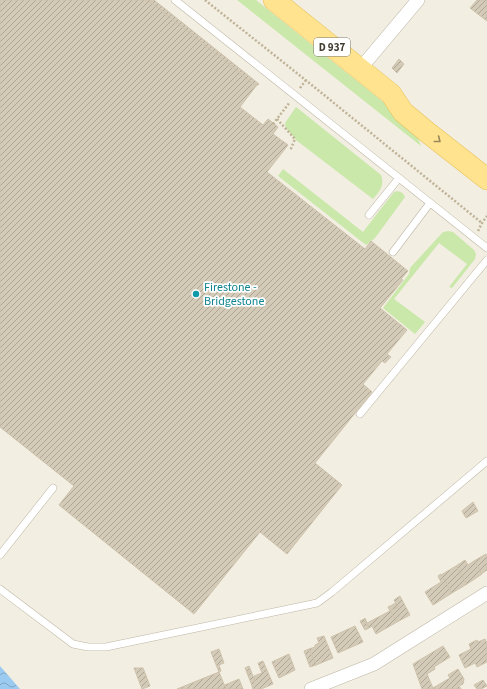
<svg xmlns="http://www.w3.org/2000/svg" width="487" height="689" font-family="'Source Sans 3',sans-serif">
	<defs>
		<pattern id="water-waves" width="16" height="10" patternUnits="userSpaceOnUse"><rect width="16" height="10" fill="#9ccbf1"/><path d="M0 5q4-4 8 0t8 0" fill="none" stroke="#81a6c4"/></pattern>
		<pattern id="building-hatch" width="6" height="6" patternUnits="userSpaceOnUse"><rect width="6" height="6" fill="#d3cab8"/><path d="M-1 1l2-2M0 6l6-6M5 7l2-2" fill="none" stroke="#ada596"/></pattern>
	</defs>
	<rect width="100%" height="100%" fill="#f2eee2"/>
	<g fill="#c9e8a9">
		<polygon points="237,0 256,0 413,126 421,146"/>
		<path d="M296,107l85,68c4,10 -2,17 -8,24l-77,-59 -10,-12 -1,-5z"/>
		<path d="M283,169l80,63 31,-40c5,-2 9,0 11,5l-30,41 -9,7 -88,-69z"/>
		<polygon points="448,231 453,232 474,250 476,254 475,259 452,288 449,287 467,264 439,243 394,299 425,322 415,334 383,308 409,274 410,268 443,232"/>
	</g>
	<polygon fill="url(#water-waves)" points="0,666 20,689 0,689"/>
	<g fill="url(#building-hatch)" stroke="#cec2ab">
		<polygon points="0,0 148,0 256,86 240,107 263,125 268,119 278,127 273,134 288,145 267,172 365,249 371,241 408,271 401,279 403,280 380,308 407,330 387,354 391,357 385,363 382,361 363,384 372,392 315,463 342,485 287,554 260,532 194,614 59,505 74,486 0,427"/>
		<polygon points="148,0 154,0 259,84 256,86"/>
		<polygon points="477,0 487,0 487,21 470,8"/>
		<polygon points="399,59 404,64 397,73 392,68"/>
		<polygon points="473,502 478,511 466,518 462,511"/>
		<polygon points="486,554 487,556 487,570 481,574 474,561"/>
		<polygon points="465,560 468,565 474,561 482,574 467,584 456,566"/>
		<polygon points="456,566 467,584 452,593 441,575"/>
		<polygon points="441,574 452,593 433,605 425,592 441,582 438,576"/>
		<polygon points="400,596 410,615 397,622 390,611 398,607 394,600"/>
		<polygon points="396,603 398,607 390,611 388,607"/>
		<polygon points="390,611 397,622 376,634 372,626 369,628 364,619 365,618 367,623"/>
		<polygon points="364,619 369,628 365,630 360,621"/>
		<polygon points="355,626 363,642 338,653 331,637"/>
		<polygon points="324,636 333,658 316,665 309,649 315,647 315,645 319,643 317,638"/>
		<polygon points="485,639 487,643 487,657 486,657 487,662 477,667 475,663 465,668 459,655 471,649 469,644 477,640 478,642"/>
		<polygon points="443,646 450,657 434,667 435,669 427,674 433,688 450,678 448,675 458,669 464,679 463,684 459,686 461,689 422,689 413,664"/>
		<polygon points="219,649 224,663 219,665 221,671 219,672 211,652"/>
		<polygon points="309,649 316,665 310,667 304,651"/>
		<polygon points="289,654 295,670 279,678 272,662"/>
		<polygon points="263,661 273,684 261,689 253,689 251,683 255,681 254,676 262,673 258,663"/>
		<polygon points="249,666 251,671 247,673 245,668"/>
		<polygon points="134,668 143,668 150,686 142,689"/>
		<polygon points="251,671 255,681 251,683 247,673"/>
		<polygon points="219,672 226,689 177,689"/>
		<polygon points="239,679 243,689 226,689 225,685"/>
		<polygon points="483,680 487,686 481,689 477,689 474,685"/>
	</g>
	<g fill="none" stroke-linecap="round" stroke-linejoin="round">
		<defs>
			<g id="lane">
				<polyline points="175,0 487,248"/>
				<polyline points="369,215 399,178"/>
				<polyline points="393,252 430,203"/>
				<polyline points="360,414 487,260"/>
				<polyline points="0,555 53,488"/>
				<polyline points="0,589 73,644 88,647 106,647 317,603 332,592 487,461"/>
			</g>
			<g id="street">
				<polyline points="360,69 418,0"/>
				<polyline points="311,689 374,664 487,593"/>
			</g>
			<polyline id="primary" points="274,0 391,94 403,112 427,132 487,179"/>
		</defs>
		<use href="#lane" stroke="#bdb6a5" stroke-width="8"/>
		<use href="#street" stroke="#bdb6a5" stroke-width="14"/>
		<use href="#primary" stroke="#e6c25c" stroke-width="22"/>
		<g stroke="#bfb296" stroke-width="2.5" stroke-dasharray="2 2" stroke-linecap="butt">
			<polyline points="205,0 308,82 482,223"/>
			<polyline points="300,88 306,80"/>
			<polyline points="277,119 295,139 290,151"/>
			<polyline points="273,124 290,102"/>
			<polyline points="478,231 482,223 487,216"/>
		</g>
		<use href="#lane" stroke="#fff" stroke-width="7"/>
		<use href="#street" stroke="#fff" stroke-width="13"/>
		<use href="#primary" stroke="#ffe38e" stroke-width="21"/>
	</g>
	<defs><path id="oneway-chevron" d="M-2-3.5L2.5 0L-2 3.5" fill="none" stroke-width="1.6" stroke-linecap="round" stroke-linejoin="round"/></defs>
	<use stroke="#98885c" href="#oneway-chevron" transform="translate(438 140) rotate(38)"/>
	<circle fill="#0f9aa8" stroke="#fff" stroke-width="1.5" cx="196" cy="294" r="4"/>
	<g text-anchor="middle" dominant-baseline="central" stroke-width="3.5" stroke-linejoin="round" paint-order="stroke">
		<rect fill="#fff" stroke="#7b7870" stroke-width="1" x="314" y="38" width="36" height="18" rx="3"/>
		<g font-size="11" font-weight="bold" fill="#433e33">
			<text x="332" y="47">D 937</text>
		</g>
		<g font-size="12" fill="#0d838f" stroke="#fff" text-anchor="start">
			<text x="204" y="287">Firestone -<tspan x="204" dy="14">Bridgestone</tspan></text>
		</g>
	</g>
</svg>
